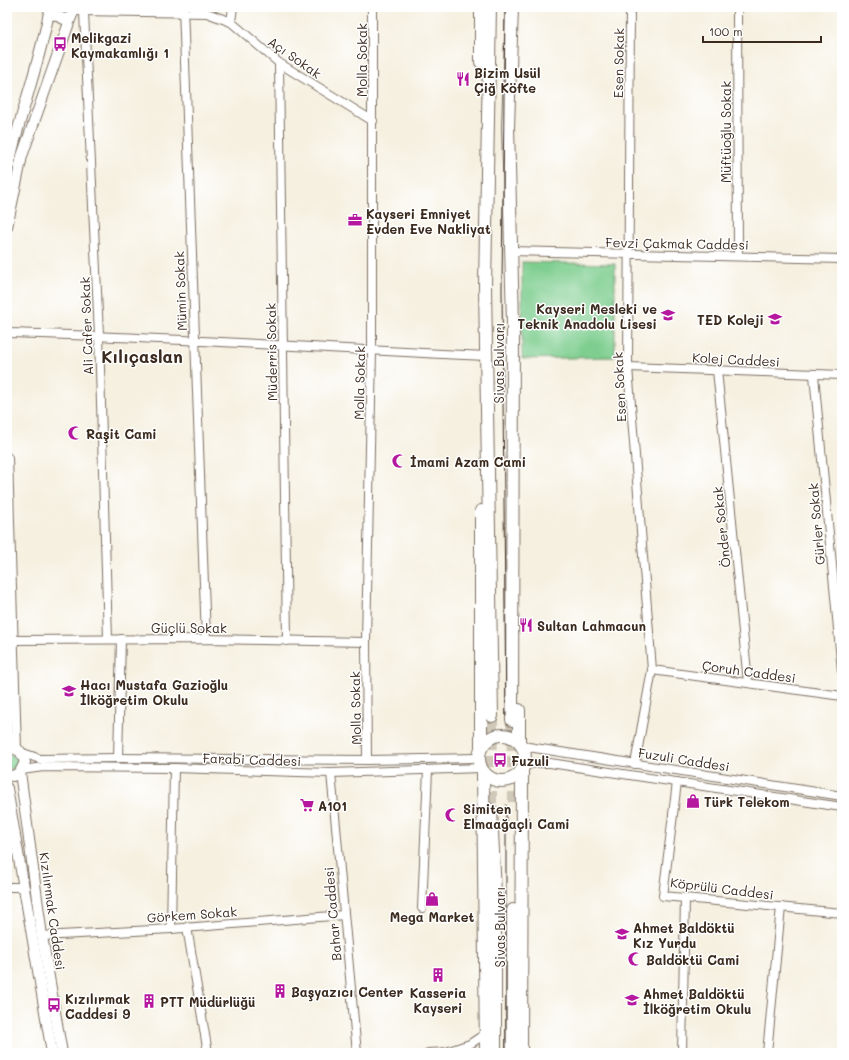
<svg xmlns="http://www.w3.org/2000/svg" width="849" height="1060" font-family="Mali,sans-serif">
	<rect width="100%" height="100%" fill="#fff"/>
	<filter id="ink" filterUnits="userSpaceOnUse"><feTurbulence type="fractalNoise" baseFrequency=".025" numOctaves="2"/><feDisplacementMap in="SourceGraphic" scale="8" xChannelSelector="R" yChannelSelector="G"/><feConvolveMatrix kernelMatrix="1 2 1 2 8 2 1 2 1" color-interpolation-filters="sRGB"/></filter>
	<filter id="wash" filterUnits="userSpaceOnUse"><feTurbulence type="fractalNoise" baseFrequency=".012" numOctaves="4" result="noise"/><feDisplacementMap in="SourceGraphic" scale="16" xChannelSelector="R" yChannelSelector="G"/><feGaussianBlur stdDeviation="0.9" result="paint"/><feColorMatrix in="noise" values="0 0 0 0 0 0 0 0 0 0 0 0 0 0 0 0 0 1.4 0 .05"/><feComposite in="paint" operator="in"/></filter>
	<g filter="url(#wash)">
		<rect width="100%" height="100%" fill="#f5f0e0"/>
		<g fill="#7ece8f" stroke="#5c7c56">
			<polygon points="522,262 615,264 615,357 522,359"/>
			<circle cx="12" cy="762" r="7"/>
		</g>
	</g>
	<g filter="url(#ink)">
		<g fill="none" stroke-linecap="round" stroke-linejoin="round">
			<g stroke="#d0c8b9" stroke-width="12" stroke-dasharray="12 6" stroke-linecap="butt">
				<polyline points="512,720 514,802"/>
				<polyline points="491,803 492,716"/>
			</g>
			<defs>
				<g id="minor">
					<polyline points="183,7 206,639"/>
					<polyline points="630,7 628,367 652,670 635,764"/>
					<polyline points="737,7 738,256"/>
					<polyline points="79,11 207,13 231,22 279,63 373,121"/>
					<polyline points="84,12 99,335 108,639"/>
					<polyline points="231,22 233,7"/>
					<polyline points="279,63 287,641"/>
					<polyline points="511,251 842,259"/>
					<path d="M7,333c160,4 320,16 480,23"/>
					<polyline points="628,367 842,375"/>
					<polyline points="717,370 748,682"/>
					<polyline points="814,375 842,671"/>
					<polyline points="12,640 206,639 366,642"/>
					<polyline points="652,670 842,696"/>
					<polyline points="522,746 842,796"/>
					<polyline points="23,753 40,759 118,758 367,760 478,758"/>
					<polyline points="118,758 121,639"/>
					<polyline points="367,760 366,642 372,351 372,7"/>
					<polyline points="524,766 536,763 550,763 842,807"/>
					<polyline points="22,770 43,767 174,768 331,773 481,768"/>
					<polyline points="331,773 357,1053"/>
					<polyline points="677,782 663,896 842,913"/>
					<polyline points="7,887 22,887"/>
					<polyline points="422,908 428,770"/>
					<polyline points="187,927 208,1053"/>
					<polyline points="171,929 174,768"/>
					<polyline points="42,936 171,929 344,915"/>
					<polyline points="446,1052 470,1044 485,1034"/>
					<polyline points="428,1053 450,1052"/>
					<polyline points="682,1053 685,898"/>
					<polyline points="767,1053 781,907"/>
				</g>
				<g id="major">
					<polyline points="50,7 53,14 64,19 71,17 76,7"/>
					<path d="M7,174c11,-56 33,-110 43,-167"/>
					<polyline points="7,227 22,156 71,17"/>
					<polyline points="7,458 16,749"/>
					<polyline points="7,748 12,748 20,751 25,762 20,772 13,776 7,775"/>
					<polyline points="20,772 42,936 62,1053"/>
					<polyline points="7,788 52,1053"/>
				</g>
				<g id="highway">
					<polyline points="481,7 481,62"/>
					<polyline points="490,7 485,286 492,716"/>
					<polyline points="512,7 508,127 513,323 512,720"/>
					<circle cx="502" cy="758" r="23"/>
					<polyline points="519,742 519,710"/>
					<polyline points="481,748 481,511"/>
					<polyline points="483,773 486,1053"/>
					<polyline points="491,810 495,894 495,1053"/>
					<polyline points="512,1053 513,910"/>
					<polyline points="521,1053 522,771"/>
				</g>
			</defs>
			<use href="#minor" stroke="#7c6f62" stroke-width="10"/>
			<use href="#major" stroke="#7c6f62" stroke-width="12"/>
			<use href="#highway" stroke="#7c6f62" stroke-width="14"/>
			<use href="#minor" stroke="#fff" stroke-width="8"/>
			<use href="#major" stroke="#fff" stroke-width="10"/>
			<use href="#highway" stroke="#fff" stroke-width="12"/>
			<g stroke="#3b2a1e" stroke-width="1">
				<polyline points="505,7 502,288 506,716"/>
				<polyline points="506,805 506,1053"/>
			</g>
		</g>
	</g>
	<defs>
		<symbol id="bus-bare" viewBox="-9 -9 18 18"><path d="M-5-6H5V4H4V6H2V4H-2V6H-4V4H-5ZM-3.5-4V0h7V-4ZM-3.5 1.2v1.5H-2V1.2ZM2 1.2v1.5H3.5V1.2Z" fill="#b5179e" stroke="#fff" stroke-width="2.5" paint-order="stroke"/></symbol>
		<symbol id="restaurant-bare" viewBox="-9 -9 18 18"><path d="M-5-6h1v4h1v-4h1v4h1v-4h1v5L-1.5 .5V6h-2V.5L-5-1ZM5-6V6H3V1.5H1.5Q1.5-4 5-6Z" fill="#b5179e" stroke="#fff" stroke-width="2.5" paint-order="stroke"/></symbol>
		<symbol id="office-bare" viewBox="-9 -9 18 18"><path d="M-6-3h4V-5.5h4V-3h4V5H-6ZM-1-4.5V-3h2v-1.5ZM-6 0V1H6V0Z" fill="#b5179e" stroke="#fff" stroke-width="2.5" paint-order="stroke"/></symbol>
		<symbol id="school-bare" viewBox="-9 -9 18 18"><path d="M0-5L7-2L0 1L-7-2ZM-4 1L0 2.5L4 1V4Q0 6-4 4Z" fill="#b5179e" stroke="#fff" stroke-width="2.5" paint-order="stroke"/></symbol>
		<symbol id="mosque-bare" viewBox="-9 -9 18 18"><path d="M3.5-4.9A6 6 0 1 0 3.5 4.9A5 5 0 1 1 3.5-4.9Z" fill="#b5179e" stroke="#fff" stroke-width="2.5" paint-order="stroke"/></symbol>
		<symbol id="shop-bare" viewBox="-9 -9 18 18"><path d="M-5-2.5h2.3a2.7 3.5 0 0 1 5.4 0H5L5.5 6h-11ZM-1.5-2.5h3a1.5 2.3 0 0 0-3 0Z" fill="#b5179e" stroke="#fff" stroke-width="2.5" paint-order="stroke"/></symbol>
		<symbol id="supermarket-bare" viewBox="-9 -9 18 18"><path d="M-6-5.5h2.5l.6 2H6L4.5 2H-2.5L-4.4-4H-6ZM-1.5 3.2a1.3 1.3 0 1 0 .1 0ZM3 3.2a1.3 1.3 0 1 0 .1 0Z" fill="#b5179e" stroke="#fff" stroke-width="2.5" paint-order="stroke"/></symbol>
		<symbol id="building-bare" viewBox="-9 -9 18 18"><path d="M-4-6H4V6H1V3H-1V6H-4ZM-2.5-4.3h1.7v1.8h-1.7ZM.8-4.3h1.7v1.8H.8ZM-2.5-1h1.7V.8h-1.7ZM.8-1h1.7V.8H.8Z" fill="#b5179e" stroke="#fff" stroke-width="2.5" paint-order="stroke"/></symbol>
	</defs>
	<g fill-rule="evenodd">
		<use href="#bus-bare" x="50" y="34" width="20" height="20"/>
		<use href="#restaurant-bare" x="453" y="69" width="20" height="20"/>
		<use href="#office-bare" x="345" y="210" width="20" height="20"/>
		<use href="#school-bare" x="658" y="305" width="20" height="20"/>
		<use href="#school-bare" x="765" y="309" width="20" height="20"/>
		<use href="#mosque-bare" x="65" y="423" width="20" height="20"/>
		<use href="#mosque-bare" x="389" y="451" width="20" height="20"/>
		<use href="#restaurant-bare" x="516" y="615" width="20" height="20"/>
		<use href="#school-bare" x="59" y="681" width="20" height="20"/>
		<use href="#bus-bare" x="490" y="750" width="20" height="20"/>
		<use href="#shop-bare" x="683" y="791" width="20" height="20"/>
		<use href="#supermarket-bare" x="297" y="795" width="20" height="20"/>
		<use href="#mosque-bare" x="442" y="805" width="20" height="20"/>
		<use href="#shop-bare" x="422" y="889" width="20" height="20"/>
		<use href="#school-bare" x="612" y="924" width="20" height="20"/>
		<use href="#mosque-bare" x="625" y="949" width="20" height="20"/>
		<use href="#building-bare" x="428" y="965" width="20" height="20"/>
		<use href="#building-bare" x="270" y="981" width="20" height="20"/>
		<use href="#school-bare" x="622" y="990" width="20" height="20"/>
		<use href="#building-bare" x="139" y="991" width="20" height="20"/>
		<use href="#bus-bare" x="44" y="995" width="20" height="20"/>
	</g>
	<g text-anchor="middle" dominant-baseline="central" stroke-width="3" stroke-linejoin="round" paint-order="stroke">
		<g font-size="13" font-weight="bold" fill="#3b2a1e" stroke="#fff" text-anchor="start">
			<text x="71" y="37">Melikgazi<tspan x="71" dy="15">Kaymakamlığı 1</tspan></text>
			<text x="474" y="72">Bizim Usül<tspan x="474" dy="15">Çiğ Köfte</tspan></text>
			<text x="366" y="213">Kayseri Emniyet<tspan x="366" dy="15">Evden Eve Nakliyat</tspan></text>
			<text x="657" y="308" text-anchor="end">Kayseri Mesleki ve<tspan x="657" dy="15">Teknik Anadolu Lisesi</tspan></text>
			<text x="764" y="319" text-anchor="end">TED Koleji</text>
			<text x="86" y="433">Raşit Cami</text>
			<text x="410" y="461">İmami Azam Cami</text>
			<text x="537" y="625">Sultan Lahmacun</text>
			<text x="80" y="684">Hacı Mustafa Gazioğlu<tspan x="80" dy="15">İlköğretim Okulu</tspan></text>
			<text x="511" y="760">Fuzuli</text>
			<text x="704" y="801">Türk Telekom</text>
			<text x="318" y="805">A101</text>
			<text x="463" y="808">Simiten<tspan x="463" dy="15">Elmaağaçlı Cami</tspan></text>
			<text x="432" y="916" text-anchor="middle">Mega Market</text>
			<text x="633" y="927">Ahmet Baldöktü<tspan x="633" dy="15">Kız Yurdu</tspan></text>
			<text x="646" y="959">Baldöktü Cami</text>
			<text x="291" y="991">Başyazıcı Center</text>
			<text x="438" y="992" text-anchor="middle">Kasseria<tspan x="438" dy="15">Kayseri</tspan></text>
			<text x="643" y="993">Ahmet Baldöktü<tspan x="643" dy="15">İlköğretim Okulu</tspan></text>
			<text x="65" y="998">Kızılırmak<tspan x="65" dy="15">Caddesi 9</tspan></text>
			<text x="160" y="1001">PTT Müdürlüğü</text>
		</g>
		<g font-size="13" fill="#3b2a1e" stroke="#fff">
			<text transform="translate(295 57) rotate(35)">Açı Sokak</text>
			<text transform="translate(361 60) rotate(-90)">Molla Sokak</text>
			<text transform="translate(618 63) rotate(-89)">Esen Sokak</text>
			<text transform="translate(725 132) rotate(-90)">Müftüoğlu Sokak</text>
			<text transform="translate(677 243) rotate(1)">Fevzi Çakmak Caddesi</text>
			<text transform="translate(180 291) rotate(-92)">Mümin Sokak</text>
			<text transform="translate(86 326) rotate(-92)">Ali Cafer Sokak</text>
			<text transform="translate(271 352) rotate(-91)">Müderris Sokak</text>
			<text transform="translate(736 359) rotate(3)">Kolej Caddesi</text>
			<text transform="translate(498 363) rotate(-90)">Sivas Bulvarı</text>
			<text transform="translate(359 383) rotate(-89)">Molla Sokak</text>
			<text transform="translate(619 387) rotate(-93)">Esen Sokak</text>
			<text transform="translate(816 524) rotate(-95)">Gürler Sokak</text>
			<text transform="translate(721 527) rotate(-96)">Önder Sokak</text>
			<text x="189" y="627">Güçlü Sokak</text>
			<text transform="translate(749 671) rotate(8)">Çoruh Caddesi</text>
			<text transform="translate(355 708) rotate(-91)">Molla Sokak</text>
			<text transform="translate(252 759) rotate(2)">Farabi Caddesi</text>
			<text transform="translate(684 759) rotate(9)">Fuzuli Caddesi</text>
			<text transform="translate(722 888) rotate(7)">Köprülü Caddesi</text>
			<text transform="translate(53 911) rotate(82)">Kızılırmak Caddesi</text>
			<text transform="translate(192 914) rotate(-4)">Görkem Sokak</text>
			<text transform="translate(332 914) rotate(-95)">Bahar Caddesi</text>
			<text transform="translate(499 927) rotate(-90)">Sivas Bulvarı</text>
		</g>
		<g font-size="17" font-weight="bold" fill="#3b2a1e" stroke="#fff">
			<text x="142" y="356">Kılıçaslan</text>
		</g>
	</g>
	<rect width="849" height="1060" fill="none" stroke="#fff" stroke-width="24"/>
	<path d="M703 36v6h118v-6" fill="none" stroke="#3b2a1e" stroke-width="2"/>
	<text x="709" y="36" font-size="12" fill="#3b2a1e" stroke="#ffffff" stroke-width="3" paint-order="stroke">100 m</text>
</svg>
